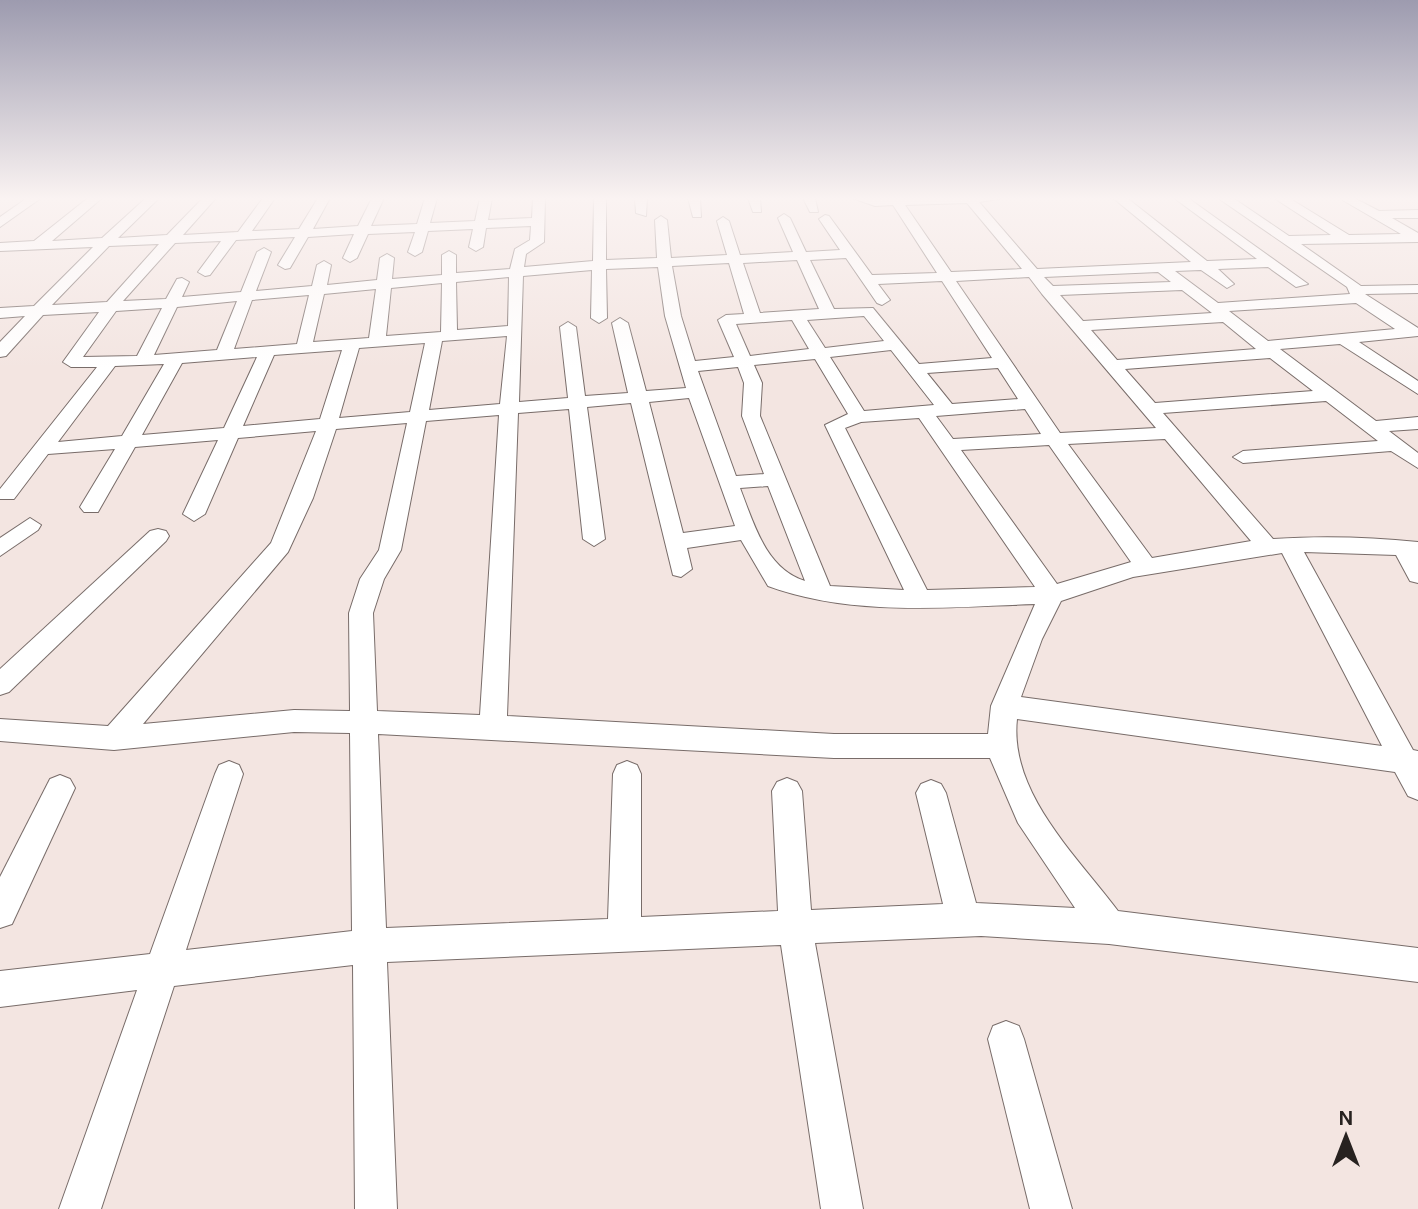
<svg xmlns="http://www.w3.org/2000/svg" width="1418" height="1209" font-family="Karla,sans-serif">
	<rect width="100%" height="100%" fill="#f3e5e1"/>
	<g fill="none" stroke-linecap="round" stroke-linejoin="round">
		<defs>
			<g id="minor">
				<polygon points="27,198 41,198 0,227 0,217"/>
				<path d="M88,198h14l-50,43 50,-3 44,-40h13l-41,40 49,-3 36,-37h13l-33,37 55,-3 25,-34h12l-23,33 47,-2 19,-31h12l-17,31 45,-3 14,-28h12l-13,28 46,-2 8,-26h12l-7,25 45,-2 5,-23h12l-4,22 44,-2 1,-20h12l-1,44 -18,12 -2,13 69,-6 1,-63h12v62l51,-2 -2,-38 6,-4 6,4 4,38 56,-3 -10,-34 6,-4 6,4 11,34 53,-3 -15,-34 6,-4 6,4 16,34 34,-2 -21,-31 6,-4 4,1 43,59 65,-2 -44,-68 -18,1 -23,-8h152l-25,4 58,67 154,-7 -78,-64h14l80,63 50,-2 -83,-61h14l120,86 -12,3 -28,-20 -50,2 16,15 -7,4 -26,-18 -26,1 43,32 132,-9 -3,-7 -129,-89h15l56,38 42,-1 -57,-37h15l60,37 52,-1 -62,-36h15l25,13 39,-1v8h-26l26,15v9l-117,2 60,42 57,-1v8l-53,1 53,34v8l-59,6 59,39v13l-78,-50 -60,5 96,72 42,-4v12l-29,2 29,22v15l-27,-17 -148,12 -10,-6 10,-6 135,-10 -52,-40 -163,12 110,126c48,-3 97,-2 145,3v41l-8,-2 -14,-26 -92,-3 109,198 5,1v49l-10,-4 -13,-24 -378,-53c-8,74 60,137 101,192l300,37v34l-309,-38 -128,-8 -166,7 48,266h-42l-40,-264 -394,17 10,247h-42l-2,-244 -179,21 -73,223h-42l78,-219 -137,17v-36l150,-17 65,-180 4,-9 10,-4 10,4 4,9 -57,176 166,-19 -2,-198 -56,-1 -180,18 -114,-9v-22l108,7 163,-183 45,-112 -78,7 -33,76 -11,7 -11,-7 35,-74 -83,7 -37,65h-14l-4,-5 35,-58 -67,5 -34,45h-14v-10l97,-122h-26l-8,-5 36,-50 -56,3 -37,41 -6,1v-15l25,-26 -25,2v-10l34,-2 59,-59 -93,4v-8l34,-2zM967,203l55,66 -71,3 -46,-67zM531,226l-1,14 -15,9 -5,20 -54,4v-18l-7,-4 -7,4v20l-50,4 2,-21 -7,-4 -7,4 -3,22 -50,5 4,-20 -7,-4 -7,4 -5,21 -56,5 15,-39 -7,-4 -7,4 -16,40 -59,5 7,-15 -7,-4 -5,1 -11,20 -43,2 52,-58 46,-2 -23,31 7,4 5,-1 26,-35 59,-3 -17,28 7,4 5,-1 18,-31 46,-3 -11,24 7,4 7,-4 11,-24 47,-2 -7,20 7,4 7,-4 6,-21 45,-2 -4,18 7,4 7,-4 3,-19zM159,244l-52,58 -55,3 57,-59zM846,258l31,45 5,2 8,-5 -12,-16 64,-3 50,77 -73,6 -46,-56 -39,1 -24,-49zM797,260l22,49 -59,4 -17,-50zM729,263l15,51 -18,1 -8,5 16,37 -39,4 -14,-45 -9,-50zM658,267l7,49 21,72 -40,3 -18,-68 -8,-5 -8,5 16,70 -43,3 -9,-69 -8,-5 -8,5 8,71 -49,4 4,-126 69,-6 -1,48 8,5 8,-5 -1,-49zM1158,272l13,10 -118,4 -9,-9zM509,277l-1,49 -51,4 -1,-48zM1029,277l13,17 114,134 -96,5 -104,-152zM442,283l-1,49 -55,4 5,-48zM376,289l-7,49 -56,4 11,-48zM1182,290l30,23 -129,8 -23,-26zM309,295l-12,49 -63,5 18,-49zM237,301l-20,49 -63,5 23,-48zM1356,303l39,26 -127,12 -39,-30zM162,308l-25,48 -54,1 33,-46zM864,316l20,25 -59,7 -18,-28zM792,320l17,29 -59,7 -14,-32zM1223,322l33,27 -139,11 -26,-30zM507,336l-7,68 -71,6 13,-69zM425,343l-15,69 -71,6 20,-70zM342,350l-22,69 -77,7 31,-71zM891,350l43,55 -70,6 -34,-54zM257,357l-33,71 -82,7 40,-72zM1270,358l43,33 -158,12 -30,-34zM815,359l33,55 -23,11 79,165 -74,-4 -70,-170 2,-33 -8,-18zM164,364l-42,72 -64,6 57,-76zM738,367l6,16 -2,33 22,58 -28,2 -38,-105zM998,368l20,31 -66,5 -25,-31zM689,398l46,128 -52,7 -34,-131zM631,403l42,172 8,2 11,-8 -5,-21 54,-8 27,46c85,31 178,21 267,18l-44,102 -3,28h-154l-327,-18 11,-303 51,-4 14,130 11,7 11,-7 -18,-132zM1025,409l16,25 -88,5 -17,-23zM499,415l-19,300 -103,-4 -4,-98 11,-34 17,-29 25,-129zM919,418l116,169 -108,3 -82,-162 16,-6zM407,423l-28,127 -19,29 -11,34 1,98 -56,-1 -151,14 145,-172 25,-54 23,-69zM1165,439l86,102 -99,17 -84,-114zM1049,445l82,117 -74,22 -96,-134zM768,486l37,95c-39,-12 -51,-57 -65,-93zM1282,553l100,193 -361,-49 21,-58 19,-38 72,-24zM378,734l456,24h156l28,65 57,85 -99,-5 -30,-110 -5,-9 -10,-4 -10,4 -5,9 27,111 -132,6 -9,-119 -5,-9 -10,-4 -10,4 -5,9 6,120 -137,6v-143l-4,-9 -10,-4 -10,4 -4,9 -5,145 -222,9z"/>
				<polygon points="635,198 647,198 646,216 636,213"/>
				<polygon points="688,198 700,198 701,217 693,217"/>
				<polygon points="748,198 760,198 761,212 753,212"/>
				<polygon points="803,198 815,198 818,212 810,212"/>
				<polygon points="30,518 41,525 38,530 0,556 0,538"/>
				<polygon points="158,529 166,531 169,536 166,541 9,692 0,695 0,669 150,531"/>
				<polygon points="60,775 70,779 75,788 12,924 0,928 0,877 50,779"/>
				<polygon points="1006,1021 1019,1026 1024,1039 1072,1209 1030,1209 988,1039 993,1026"/>
			</g>
		</defs>
		<use href="#minor" stroke="#786c69" stroke-width="2"/>
		<use href="#minor" fill="#fff" fill-rule="evenodd"/>
	</g>
	<linearGradient id="sky" x2="0" y2="1"><stop stop-color="#9d9baf"/><stop offset="0.54" stop-color="#faf3f2"/><stop offset="1" stop-color="#faf3f2" stop-opacity="0"/></linearGradient>
	<rect width="1418" height="368" fill="url(#sky)"/>
	<g transform="translate(1346 1137)" stroke="#f3e5e1" stroke-width="6" paint-order="stroke">
	<path d="M0-6L14 30L0 20L-14 30Z" fill="#272220"/>
	<text y="-12" font-size="22" font-weight="bold" text-anchor="middle" fill="#272220">N</text>
	</g>
</svg>
